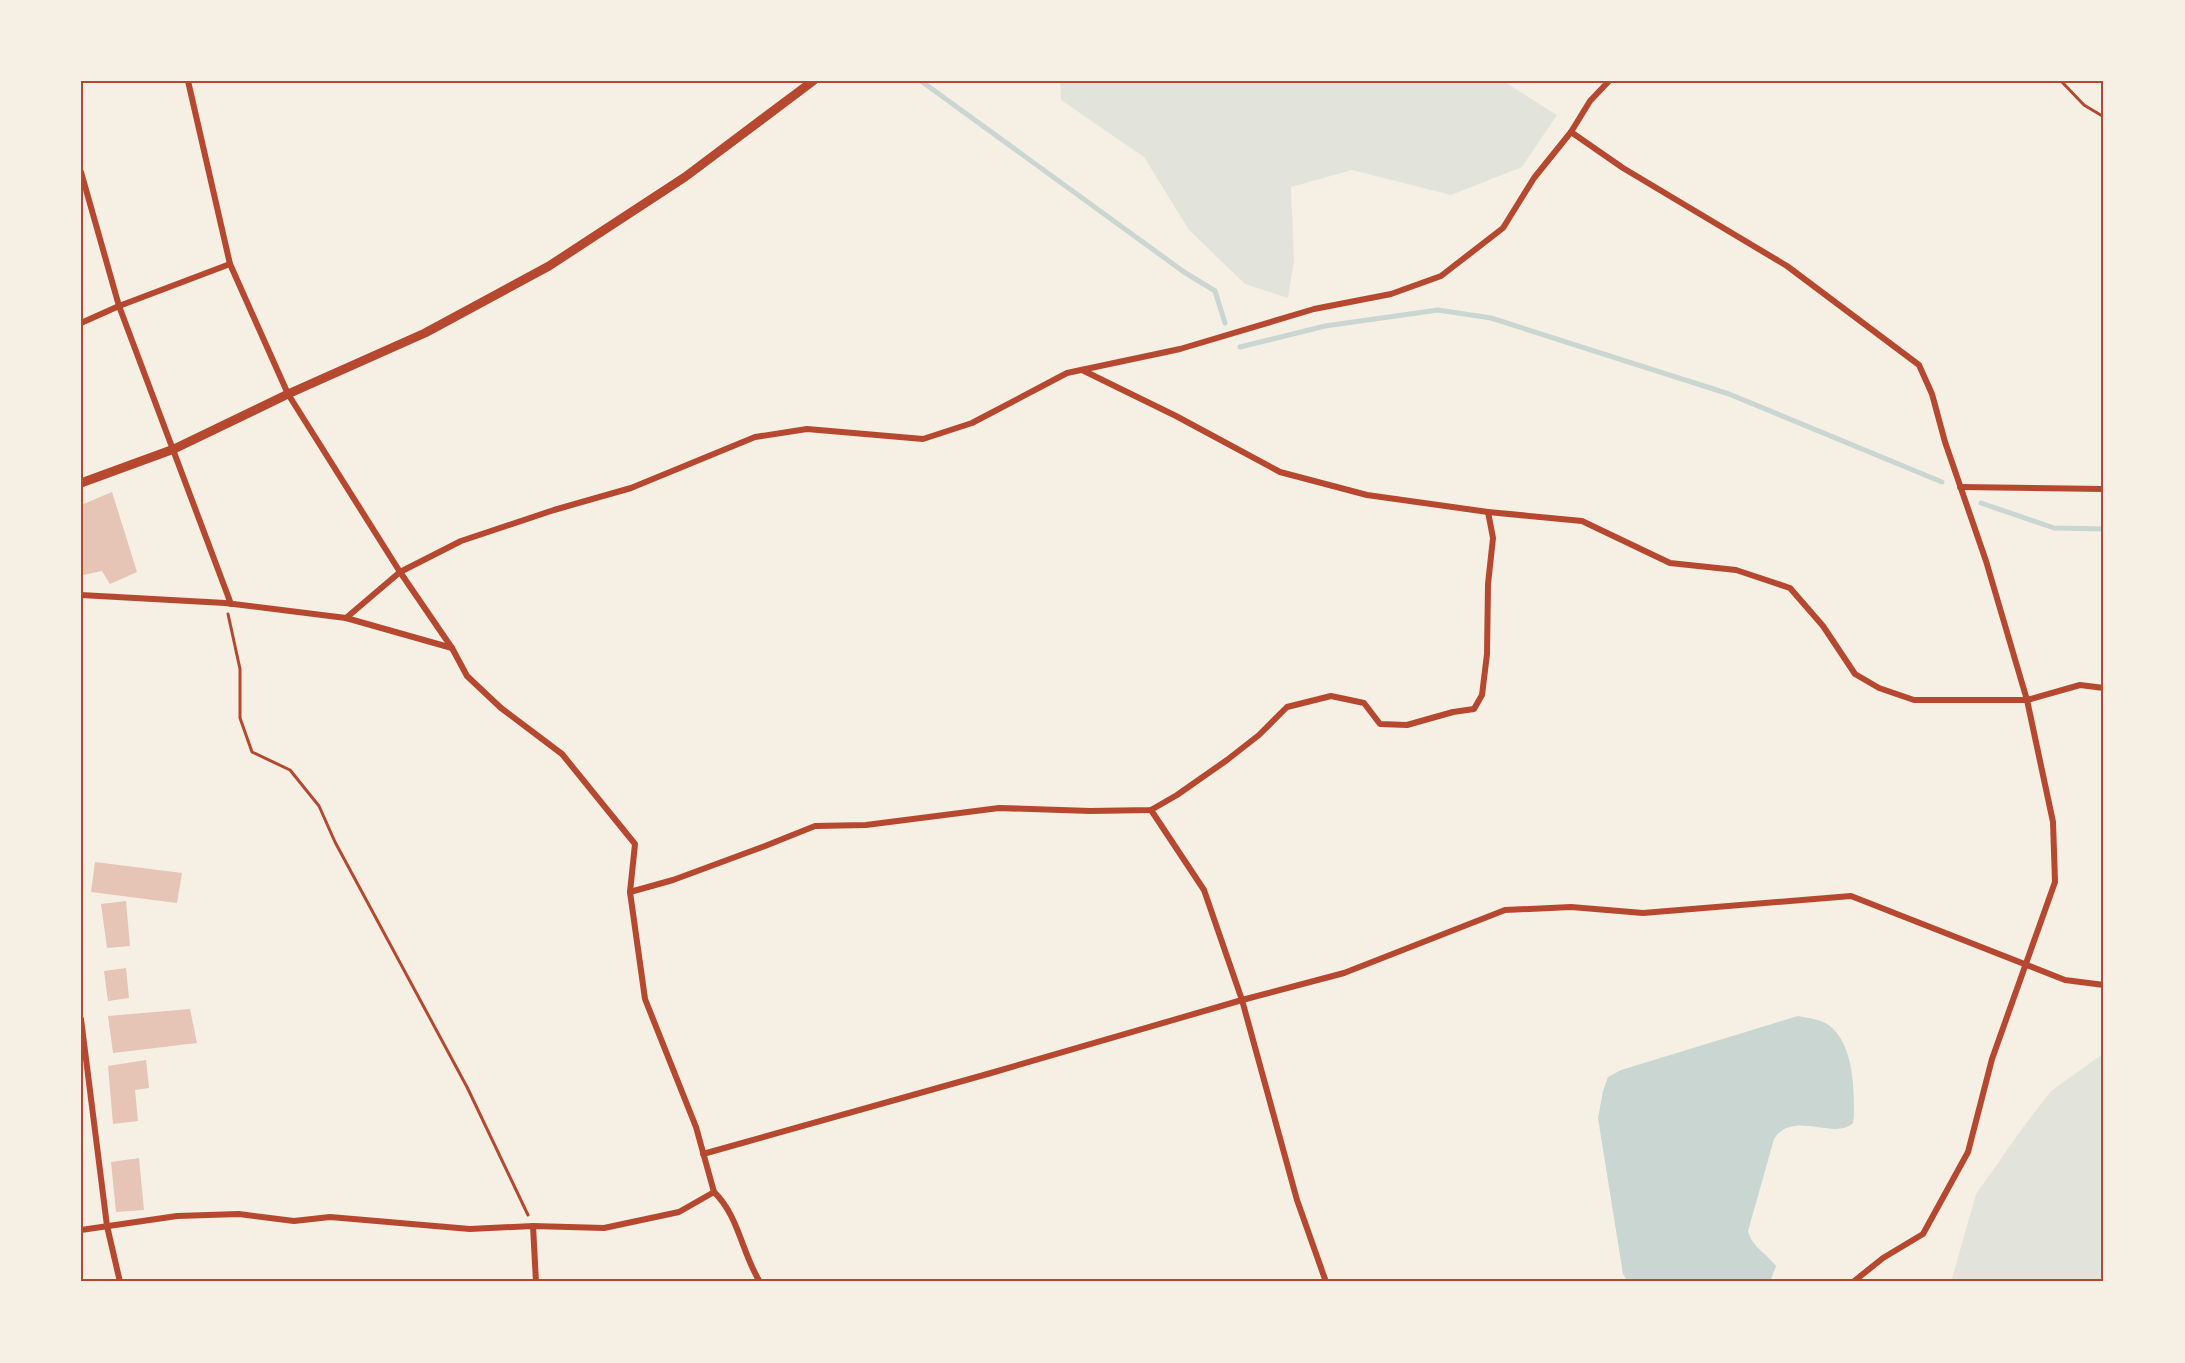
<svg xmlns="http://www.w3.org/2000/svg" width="2185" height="1363" font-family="'Fira Sans',sans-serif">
	<rect width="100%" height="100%" fill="#f6efe4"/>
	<g fill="#e2e4dc">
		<polygon points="1060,81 1503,81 1557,115 1522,167 1451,195 1352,170 1291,187 1294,261 1288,298 1245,284 1189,230 1144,157 1061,100"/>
		<polygon points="2104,1053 2104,1282 1951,1282 1976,1194 2024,1126 2051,1091"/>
	</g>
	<path fill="#c9d6d2" d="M1798,1016c10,2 23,3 32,10 24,20 24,62 24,90l-1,7c-19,18 -60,-14 -79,16l-26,92c4,16 19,23 28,35l-6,16h-142l-5,-8 -25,-156 5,-27 5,-14 13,-7z"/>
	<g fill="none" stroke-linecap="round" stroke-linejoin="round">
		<g stroke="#c9d6d2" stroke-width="5">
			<polyline points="921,81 1184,272 1215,291 1225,323"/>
			<polyline points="1240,347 1325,326 1438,310 1491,318 1729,394 1942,482"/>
			<polyline points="1981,503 2054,528 2104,529"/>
		</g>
	</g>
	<g fill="#e6c5b7">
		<polygon points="112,492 137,572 110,584 102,571 83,575 81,570 81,505"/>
		<polygon points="95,862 182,873 177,903 91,892"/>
		<polygon points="126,901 130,946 107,948 101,904"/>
		<polygon points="126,968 129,998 108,1001 104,971"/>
		<polygon points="190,1009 197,1043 113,1053 108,1016"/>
		<polygon points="146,1060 149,1088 135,1090 138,1121 113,1124 108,1066"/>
		<polygon points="139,1158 144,1210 116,1212 111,1162"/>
	</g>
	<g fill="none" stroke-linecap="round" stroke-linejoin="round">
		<g stroke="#b5482f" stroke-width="3">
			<polyline points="2061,81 2084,105 2104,117"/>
			<polyline points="228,614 240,669 240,718 252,752 290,770 319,806 335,842 467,1087 528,1215"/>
		</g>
		<g stroke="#b5482f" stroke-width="6">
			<polyline points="1571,132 1623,168 1787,266 1919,365 1932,394 1945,442 1986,561 2027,700 2053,822 2055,882 1992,1059 1968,1152 1923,1234 1883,1258 1853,1282"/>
			<polyline points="81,172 119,306 231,604"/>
			<polyline points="81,323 119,306 230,264"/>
			<polyline points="1082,370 1176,416 1280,472 1367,495 1488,512 1582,521 1670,563 1736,570 1790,588 1823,626 1855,674 1879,688 1914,700 2027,700 2080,685 2104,688"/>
			<polyline points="1960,487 2104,489"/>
			<polyline points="81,595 225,603 346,618 452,648"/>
			<polyline points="346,618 400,572 461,541 554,510 631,488 755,437 807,429 923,439 972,423 1067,373 1180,349 1314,309 1391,294 1441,276 1503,228 1534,178 1571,132 1590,101 1609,81"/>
			<polyline points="1151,810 1204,890 1242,1000 1297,1200 1326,1282"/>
			<polyline points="630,892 673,880 765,846 815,826 866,825 999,808 1090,811 1151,810 1177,795 1227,760 1259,735 1287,707 1331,696 1364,703 1380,724 1407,725 1453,712 1474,709 1482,695 1487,654 1488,584 1493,538 1488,512"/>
			<polyline points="81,1019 107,1226 120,1282"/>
			<polyline points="703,1154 991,1073 1242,1000 1344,973 1505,910 1571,907 1643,913 1851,896 2065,980 2104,985"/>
			<path d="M714,1192c25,24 28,62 46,90"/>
			<polyline points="533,1226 536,1282"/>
			<polyline points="81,1230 177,1216 239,1214 294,1221 330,1217 470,1229 533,1226 604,1228 679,1212 714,1192 696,1127 645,999 630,892 635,844 562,754 501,708 467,676 452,648 400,572 288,394 230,264 188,81"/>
		</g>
		<polyline stroke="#b5482f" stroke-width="9" points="81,483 174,449 288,394 425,333 549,266 685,177 813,81"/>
	</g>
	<rect width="2185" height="1363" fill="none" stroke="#f6efe4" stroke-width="165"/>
	<rect x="82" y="82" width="2020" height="1198" fill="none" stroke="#b5482f" stroke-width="2"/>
</svg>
